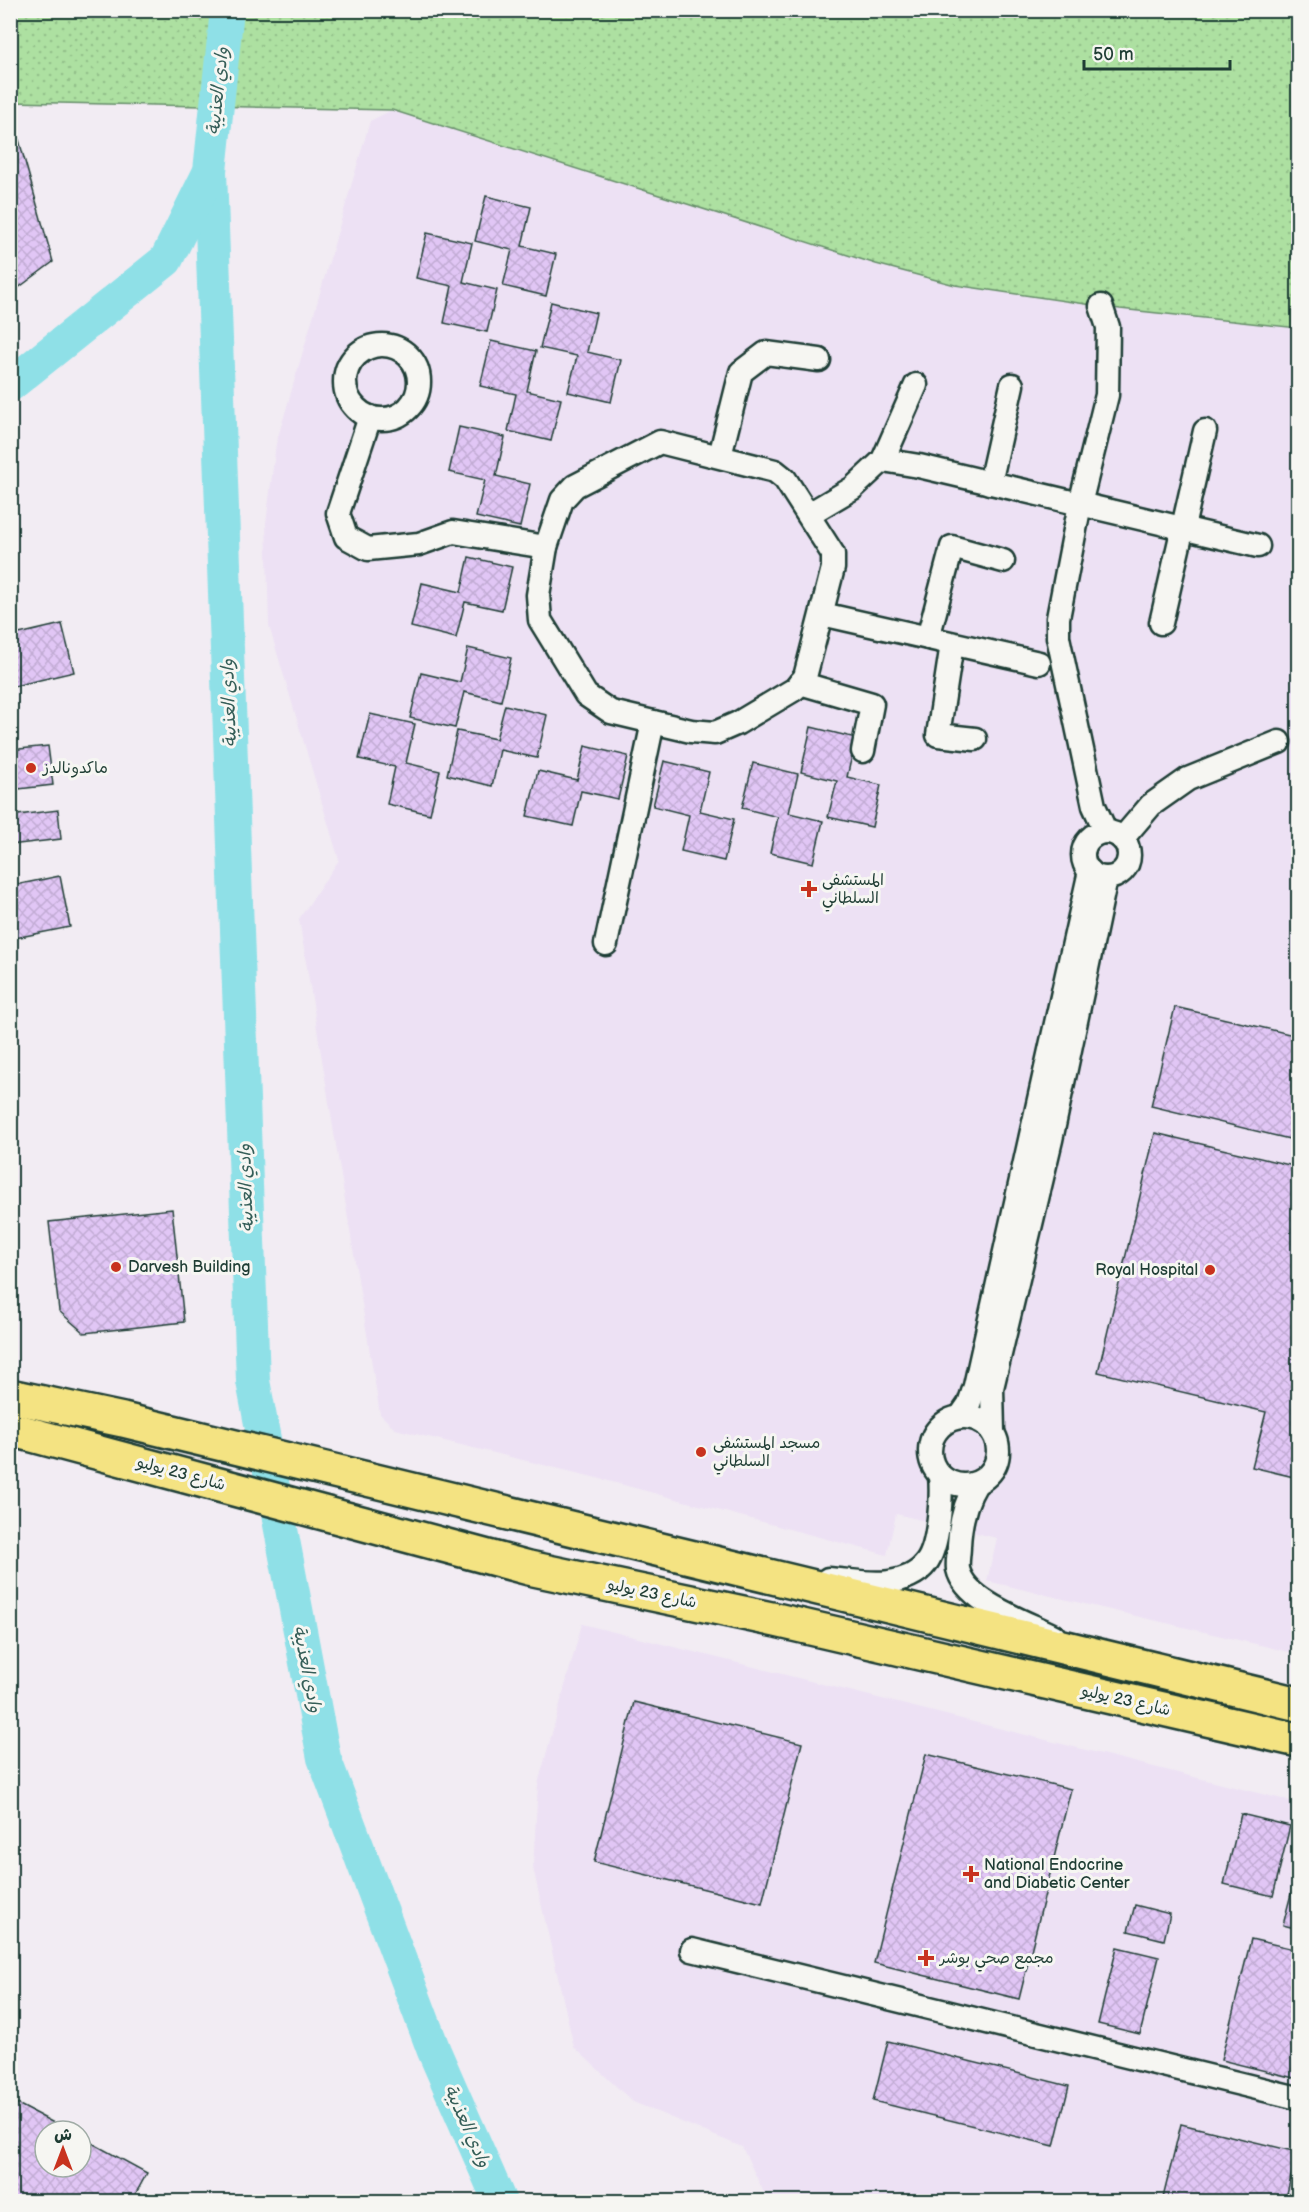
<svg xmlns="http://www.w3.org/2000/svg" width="1309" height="2212" font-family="'Balsamiq Sans','Playpen Sans Arabic',sans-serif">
	<defs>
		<pattern id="grass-dots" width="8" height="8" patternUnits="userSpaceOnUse" patternTransform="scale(1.5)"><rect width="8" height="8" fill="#ade0a1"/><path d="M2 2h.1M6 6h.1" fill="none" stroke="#94c18b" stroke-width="1.8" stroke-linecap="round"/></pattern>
		<pattern id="building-cross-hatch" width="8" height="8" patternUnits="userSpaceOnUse" patternTransform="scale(1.5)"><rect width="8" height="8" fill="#e1c6f5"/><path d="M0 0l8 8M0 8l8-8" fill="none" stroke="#c1abd3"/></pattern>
	</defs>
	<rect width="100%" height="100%" fill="#f2ecf3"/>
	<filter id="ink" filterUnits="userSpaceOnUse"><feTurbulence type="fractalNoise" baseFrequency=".0167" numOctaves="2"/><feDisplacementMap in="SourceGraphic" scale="12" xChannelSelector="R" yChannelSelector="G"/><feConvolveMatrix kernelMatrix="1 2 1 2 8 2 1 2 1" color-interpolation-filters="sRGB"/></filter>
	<g filter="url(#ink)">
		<g fill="#ede1f4">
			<polygon points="392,110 876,264 955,285 1120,309 1298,328 1298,1654 987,1581 997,1538 896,1514 887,1555 597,1478 395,1429 380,1414 299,919 339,860 269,626 266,523 276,444 370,121"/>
			<polygon points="582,1624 1298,1803 1298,2201 768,2201 742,2147 633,2102 574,2047 533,1868 538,1784"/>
		</g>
		<polygon fill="url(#grass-dots)" stroke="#668e6a" stroke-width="1.5" points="11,11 1298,11 1298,328 1120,309 955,285 876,264 392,110 11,102"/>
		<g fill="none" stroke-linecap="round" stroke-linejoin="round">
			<g stroke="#8fe0e7" stroke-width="34">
				<polyline points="210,171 253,1381 324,1758 434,2051 500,2202"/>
				<polyline points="10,385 166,260 210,171 227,10"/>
			</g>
		</g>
		<g fill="url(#building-cross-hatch)" stroke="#1f3d34" stroke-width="1.5">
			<polygon points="19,140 53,262 10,294 10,142"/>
			<polygon points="486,196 531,207 522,246 556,254 546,296 503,286 512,250 475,241"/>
			<polygon points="427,233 472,243 463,282 497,290 487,332 444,323 452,286 416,278"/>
			<polygon points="551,302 596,313 587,352 621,360 611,402 568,392 577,356 540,348"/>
			<polygon points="491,341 536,351 527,391 561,399 551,441 508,431 516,394 480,386"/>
			<polygon points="459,427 505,437 496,476 530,484 520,527 476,517 485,480 449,472"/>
			<polygon points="469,557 512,567 502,610 465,602 456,638 411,627 422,583 461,592"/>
			<polygon points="62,624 74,672 10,687 10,636"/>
			<polygon points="468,648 511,658 501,701 464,692 455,728 410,718 421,673 460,682"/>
			<polygon points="505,705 547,715 537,758 500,750 492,786 447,775 457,731 496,739"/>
			<polygon points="370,714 415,724 406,763 440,771 430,814 387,804 395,767 359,759"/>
			<polygon points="811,727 856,738 847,777 881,785 872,827 828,817 837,781 801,772"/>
			<polygon points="48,746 53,785 10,790 10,750"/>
			<polygon points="585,746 628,756 618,799 581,791 573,826 527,816 538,771 577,780"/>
			<polygon points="664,761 709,772 700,811 734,819 724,861 681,851 689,815 653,806"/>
			<polygon points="753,763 798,774 789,813 823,821 813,863 770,853 778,817 742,808"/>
			<polygon points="58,810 61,839 10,845 10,816"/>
			<polygon points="60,876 70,927 10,939 10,886"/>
			<polygon points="1175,1007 1298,1036 1298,1141 1151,1106"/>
			<polygon points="1155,1133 1298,1167 1298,1478 1252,1467 1266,1412 1098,1372"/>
			<polygon points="172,1209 184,1322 84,1333 59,1311 49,1222"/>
			<polygon points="634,1702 802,1743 762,1903 594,1862"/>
			<polygon points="926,1754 1071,1789 1019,1999 874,1963"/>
			<polygon points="1241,1814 1290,1826 1273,1896 1224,1884"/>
			<polygon points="1293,1886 1298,1887 1298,1929 1283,1925"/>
			<polygon points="1135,1905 1170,1914 1164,1940 1128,1931"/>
			<polygon points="1251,1939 1298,1950 1298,2079 1221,2060"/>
			<polygon points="1117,1947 1159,1957 1140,2034 1098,2024"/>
			<polygon points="888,2041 1069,2086 1054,2146 873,2101"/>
			<polygon points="10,2100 69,2131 45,2131 45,2167 81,2167 81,2137 147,2173 131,2202 10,2202"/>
			<polygon points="1181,2124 1297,2152 1285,2202 1162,2202"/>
		</g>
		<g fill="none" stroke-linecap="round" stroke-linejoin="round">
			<defs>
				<g id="minor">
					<polyline points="1101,306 1108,327 1107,395 1080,504 1058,618 1058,637 1094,806 1106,832"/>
					<circle cx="382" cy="382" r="37"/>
					<polyline points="370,417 338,513 346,537 368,549 419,544 453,532 546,547"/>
					<polygon points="660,442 775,471 785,479 833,554 833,568 805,677 795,689 738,723 715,733 691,731 611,712 586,695 556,646 540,620 538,595 546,547 562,500 575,486"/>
					<polyline points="720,456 741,372 766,353 819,360"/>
					<polyline points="883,460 919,466 1258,546"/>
					<polyline points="990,483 1012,385"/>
					<polyline points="809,514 853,488 883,460 916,385"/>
					<polyline points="822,614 1039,663"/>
					<polyline points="1161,623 1205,431"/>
					<polyline points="928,638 952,547 1003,561"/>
					<polyline points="952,644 938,735 975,739"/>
					<polyline points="800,683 872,704 863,751"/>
					<circle cx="1106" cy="855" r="23"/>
					<polyline points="1122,839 1151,805 1188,779 1279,742"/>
					<polyline points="606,944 653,722"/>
					<circle cx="964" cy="1451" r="34"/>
					<polyline points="960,1417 969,1404 975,1386 1090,871"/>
					<polyline points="993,1432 992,1388 1051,1140 1106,878"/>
					<path d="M976,1484c-11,18 -16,40 -17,62 0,7 -2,16 -1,23 7,33 69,53 96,67"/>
					<path d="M828,1579c19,1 43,6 61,3 14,-2 29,-8 37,-19 13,-16 16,-67 14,-87"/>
					<polyline points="692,1950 1298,2098"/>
				</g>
				<g id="primary">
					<polyline points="10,1396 123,1420 1298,1704"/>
					<polyline points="10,1429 529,1568 776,1620 1298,1740"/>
				</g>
			</defs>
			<use href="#minor" stroke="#1f3d34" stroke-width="27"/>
			<use href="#primary" stroke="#1f3d34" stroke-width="38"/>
			<use href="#minor" stroke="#f6f6f2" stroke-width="22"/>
			<use href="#primary" stroke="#f4e382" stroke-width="33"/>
		</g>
	</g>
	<g fill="#c8321e" stroke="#f6f6f2" stroke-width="2">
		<circle cx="31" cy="768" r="6"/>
		<path d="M806 880h6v6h6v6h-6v6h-6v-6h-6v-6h6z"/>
		<circle cx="116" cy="1267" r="6"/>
		<circle cx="1210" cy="1270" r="6"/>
		<circle cx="701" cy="1452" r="6"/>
		<path d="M968 1865h6v6h6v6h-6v6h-6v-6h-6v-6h6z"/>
		<path d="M923 1949h6v6h6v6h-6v6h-6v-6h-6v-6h6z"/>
	</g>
	<g text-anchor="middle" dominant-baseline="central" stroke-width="6" stroke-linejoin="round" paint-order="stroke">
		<g font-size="16" fill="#1f3d34" stroke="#f6f6f2" text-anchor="start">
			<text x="43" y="768">ماكدونالدز</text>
			<text x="822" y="880">المستشفى<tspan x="822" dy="18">السلطاني</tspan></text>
			<text x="128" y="1267">Darvesh Building</text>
			<text x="1198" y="1270" text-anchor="end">Royal Hospital</text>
			<text x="713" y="1443">مسجد المستشفى<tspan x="713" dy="18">السلطاني</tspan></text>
			<text x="984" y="1865">National Endocrine<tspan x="984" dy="18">and Diabetic Center</tspan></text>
			<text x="940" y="1958">مجمع صحي بوشر</text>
		</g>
		<g font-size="16" fill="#1f3d34" stroke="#f6f6f2">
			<text transform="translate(181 1474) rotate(15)">شارع 23 يوليو</text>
			<text transform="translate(652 1594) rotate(12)">شارع 23 يوليو</text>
			<text transform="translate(1126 1701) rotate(13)">شارع 23 يوليو</text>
		</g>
		<g font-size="18" font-style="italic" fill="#355e58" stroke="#f6f6f2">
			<text transform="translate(218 91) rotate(-84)">وادي العذيبة</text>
			<text transform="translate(229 703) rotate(-92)">وادي العذيبة</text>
			<text transform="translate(246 1188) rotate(-92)">وادي العذيبة</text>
			<text transform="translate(307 1669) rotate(79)">وادي العذيبة</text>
			<text transform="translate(467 2126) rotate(66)">وادي العذيبة</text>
		</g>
	</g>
	<rect width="1309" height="2212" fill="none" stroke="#f6f6f2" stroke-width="36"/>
	<rect x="18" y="18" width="1273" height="2176" fill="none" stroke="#1f3d34" stroke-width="2" filter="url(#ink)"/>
	<g transform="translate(63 2149)"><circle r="28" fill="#f6f6f2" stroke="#a0aca6" stroke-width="1.5"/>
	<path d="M0-4.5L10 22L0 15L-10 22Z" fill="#c8321e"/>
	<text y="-9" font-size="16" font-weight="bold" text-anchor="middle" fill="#1f3d34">ش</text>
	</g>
	<path d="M1084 60v9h146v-9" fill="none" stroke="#1f3d34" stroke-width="3"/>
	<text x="1093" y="60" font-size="18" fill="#1f3d34" stroke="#f6f6f2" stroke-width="4.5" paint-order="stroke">50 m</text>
</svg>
